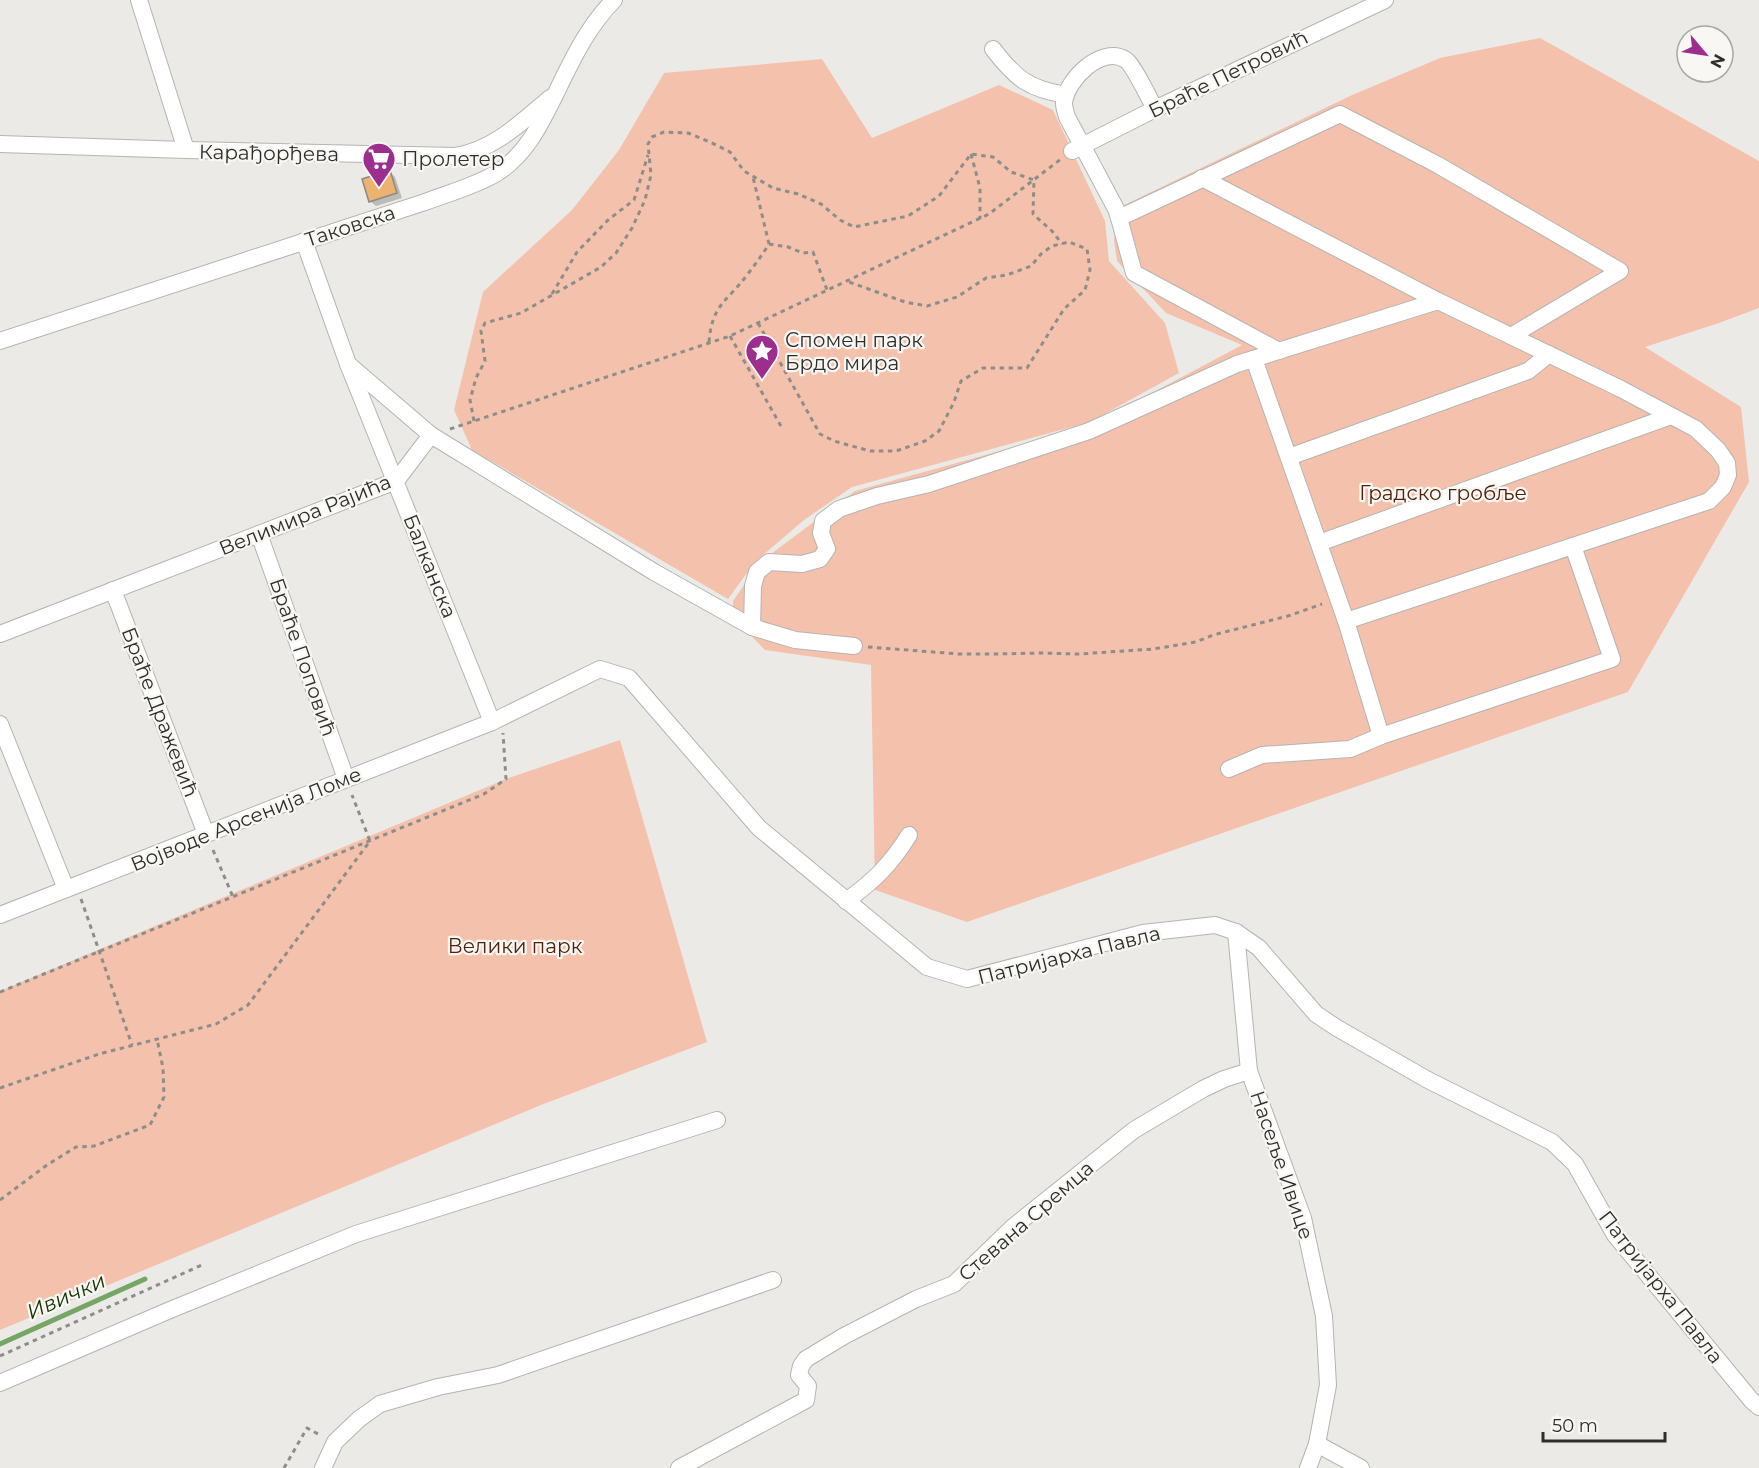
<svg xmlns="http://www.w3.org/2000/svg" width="1759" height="1468" font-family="Montserrat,sans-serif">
	<rect width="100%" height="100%" fill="#ebeae7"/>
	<g fill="#f4c2ac">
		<polygon points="1540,38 1759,161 1759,308 1719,323 1645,347 1741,407 1749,482 1628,692 967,922 875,890 871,665 765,650 733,617 733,601 759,563 855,491 1090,426 1242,345 1166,313 1117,261 1114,241 1116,209 1350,96 1440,58"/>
		<polygon points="822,59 872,138 999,85 1053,110 1105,221 1109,261 1165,323 1179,373 1090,422 852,487 804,520 755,562 728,599 472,450 454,410 483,292 572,210 619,150 664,73"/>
		<polygon points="620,740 707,1042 541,1105 0,1330 0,991 506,779"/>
	</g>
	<polygon fill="#0003" points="390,172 395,177 402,198 376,206 370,201"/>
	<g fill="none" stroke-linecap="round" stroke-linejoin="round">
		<polyline stroke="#75a666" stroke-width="5" points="0,1344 145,1279"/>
	</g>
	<polygon fill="#ebb272" stroke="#8b8886" stroke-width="1.5" points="390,170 397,193 369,202 362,179"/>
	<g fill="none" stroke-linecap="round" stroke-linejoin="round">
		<defs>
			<g id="minor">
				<polyline points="139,0 186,150"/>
				<path d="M993,49c23,30 36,40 73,46"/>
				<path d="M1155,109c-6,-11 -21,-43 -29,-49 -24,-16 -60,20 -62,43 0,5 2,10 3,14l49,92 3,9 221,-104 98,51 182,106 -109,65"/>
				<path d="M0,144l186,6 269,6c37,-5 67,-34 95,-58"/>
				<polyline points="1072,151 1155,109 1385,0"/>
				<polyline points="1202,178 1438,301 1621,389 1696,429 1718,450 1727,463 1728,475 1723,487 1709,501 1346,621"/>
				<polyline points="1119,218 1134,273 1279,351"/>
				<polyline points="304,241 348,364 492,722"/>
				<path d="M0,341l425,-139c24,-9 50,-16 72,-29 30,-19 44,-50 59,-80 16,-33 32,-67 58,-93"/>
				<polyline points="1254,359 1346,621 1381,736"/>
				<polyline points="348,364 431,435 654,572 752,627 753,586 757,572 769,562 802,564 820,559 827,549 821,533 823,521 839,509 877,496 929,484 1089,431 1237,364 1438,301"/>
				<polyline points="1289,457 1528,371 1549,354"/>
				<polyline points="259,534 346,779"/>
				<polyline points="1319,543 1671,416"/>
				<polyline points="113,590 206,834"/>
				<polyline points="752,627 795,640 854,646"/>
				<polyline points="0,634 396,481 431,435"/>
				<polyline points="0,724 66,889"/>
				<polyline points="1229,769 1262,755 1350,749 1381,736 1612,659 1573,546"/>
				<path d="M846,901c28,-20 45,-37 63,-66"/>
				<polyline points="0,915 492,722 600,669 629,678 759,828 927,967 967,979 1143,933 1215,925 1236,932 1259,948 1316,1014 1337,1028 1428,1080 1552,1142 1575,1164 1615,1235 1752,1401 1759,1407"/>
				<polyline points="1236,932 1249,1071 1303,1218 1324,1316 1328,1385 1317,1444 1308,1468"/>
				<polyline points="0,1383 170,1310 356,1234 717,1120"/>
				<polyline points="1317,1444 1361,1468"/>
				<polyline points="323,1468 335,1442 359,1419 380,1404 438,1387 498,1375 773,1280"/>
				<polyline points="679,1468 806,1400 808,1386 799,1375 801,1366 806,1359 844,1336 916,1299 954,1284 1013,1227 1134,1130 1203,1089 1224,1079 1249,1071"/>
			</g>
		</defs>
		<use href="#minor" stroke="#b5b4b1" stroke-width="18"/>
		<g stroke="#8d8d8a" stroke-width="3" stroke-dasharray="4.5 4.5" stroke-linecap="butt">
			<polyline points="971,154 980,188 980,219"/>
			<polyline points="769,244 788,247 803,253 813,252 827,290"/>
			<polyline points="552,294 577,252 608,220 634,200 648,155"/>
			<polyline points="758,323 820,434 834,441 870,451 896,451 925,441 939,431 954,402 961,381 983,368 1027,368 1064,309 1085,290 1090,270 1087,249 1069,242 1052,246 1041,254 1031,266 1007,275 986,278 957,297 927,306 905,302 846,281"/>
			<polyline points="730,336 782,428"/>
			<path d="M709,342c3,-38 18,-40 38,-67 8,-10 15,-20 22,-31l-16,-67"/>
			<polyline points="474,421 470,400 476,378 485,361 481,331 485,323 521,313 601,267 616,253 632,228 645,200 651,175 648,144 652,137 664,132 688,133 710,142 730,152 744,171 773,188 798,194 821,204 840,220 854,227 908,216 939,196 971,154 993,157 1011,172 1034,180 1033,214 1052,231 1062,244"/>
			<polyline points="450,429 730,336 989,214 1061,159"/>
			<polyline points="868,647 959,654 995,654 1043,653 1079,654 1153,649 1196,642 1213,635 1288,616 1322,604"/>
			<polyline points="213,850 233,897"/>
			<polyline points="81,899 132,1045"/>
			<polyline points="0,992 484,794 506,779 503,733"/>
			<polyline points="0,1088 99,1054 216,1024 248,1005 370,841 352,795"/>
			<polyline points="0,1200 47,1165 76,1147 94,1146 150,1125 164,1097 163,1068 157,1039"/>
			<polyline points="0,1356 204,1264"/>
			<polyline points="284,1468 307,1428 320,1435"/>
		</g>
		<use href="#minor" stroke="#fff" stroke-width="16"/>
	</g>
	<defs>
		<symbol id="supermarket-pin" viewBox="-11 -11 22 30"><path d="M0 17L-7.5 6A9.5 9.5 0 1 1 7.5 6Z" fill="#9c2e8d" stroke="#f8f7f4"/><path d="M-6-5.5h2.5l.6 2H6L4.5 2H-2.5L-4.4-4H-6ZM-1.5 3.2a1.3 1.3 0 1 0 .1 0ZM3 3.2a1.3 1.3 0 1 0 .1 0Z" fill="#fff"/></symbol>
		<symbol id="sight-pin" viewBox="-11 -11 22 30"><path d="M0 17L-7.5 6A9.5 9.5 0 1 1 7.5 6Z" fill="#9c2e8d" stroke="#f8f7f4"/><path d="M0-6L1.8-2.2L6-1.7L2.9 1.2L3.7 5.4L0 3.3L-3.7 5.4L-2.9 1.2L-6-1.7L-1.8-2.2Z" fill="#fff"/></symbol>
	</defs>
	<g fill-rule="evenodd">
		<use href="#supermarket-pin" x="360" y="140" width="38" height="52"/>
		<use href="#sight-pin" x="743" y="332" width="38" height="52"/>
	</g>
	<g text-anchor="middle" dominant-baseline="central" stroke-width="4.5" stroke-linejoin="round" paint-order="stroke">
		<g font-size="20" fill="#2e2e2c" stroke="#f8f7f4">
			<text transform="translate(1228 74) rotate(-26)">Браће Петровић</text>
			<text transform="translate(269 153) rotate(1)">Карађорђева</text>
			<text transform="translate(350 226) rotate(-18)">Таковска</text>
			<text transform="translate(305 515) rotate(-22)">Велимира Рајића</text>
			<text transform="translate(430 566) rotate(68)">Балканска</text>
			<text transform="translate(303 657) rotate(71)">Браће Поповић</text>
			<text transform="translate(160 712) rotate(69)">Браће Дражевић</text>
			<text transform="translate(246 819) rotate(-22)">Војводе Арсенија Ломе</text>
			<text transform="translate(1069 955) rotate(-14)">Патријарха Павла</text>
			<text transform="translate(1282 1165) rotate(71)">Насеље Ивице</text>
			<text transform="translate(1026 1221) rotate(-41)">Стевана Сремца</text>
			<text transform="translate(1661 1287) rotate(52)">Патријарха Павла</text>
		</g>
		<g font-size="20" fill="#2e2e2c" stroke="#f8f7f4" text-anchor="start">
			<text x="402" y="159">Пролетер</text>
			<text x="785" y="340">Спомен парк<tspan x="785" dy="23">Брдо мира</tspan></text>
		</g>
		<g font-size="20" fill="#522108" stroke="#f8f7f4">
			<text x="1443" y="493">Градско гробље</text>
			<text x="515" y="946">Велики парк</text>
		</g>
		<g font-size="21" font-style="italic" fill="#133406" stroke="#f8f7f4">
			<text transform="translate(66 1296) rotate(-24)">Ивички</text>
		</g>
	</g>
	<g transform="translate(1705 54) rotate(119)"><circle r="28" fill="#f8f7f4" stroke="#a7a7a4" stroke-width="1.5"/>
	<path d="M0-4.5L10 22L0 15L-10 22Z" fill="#9c2e8d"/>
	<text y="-9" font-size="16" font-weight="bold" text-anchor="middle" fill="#2e2e2c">N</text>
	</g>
	<path d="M1543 1432v9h122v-9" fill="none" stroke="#2e2e2c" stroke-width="3"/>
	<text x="1552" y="1432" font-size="18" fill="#2e2e2c" stroke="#f8f7f4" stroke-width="4.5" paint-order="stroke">50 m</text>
</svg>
